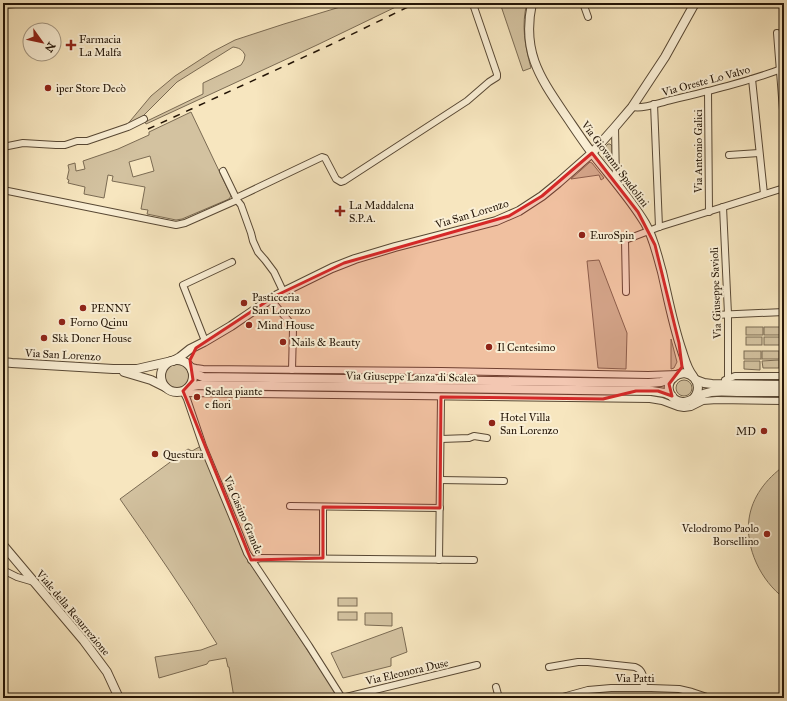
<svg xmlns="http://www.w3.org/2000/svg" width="787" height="701" font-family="'IM FELL Great Primer',serif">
	<rect width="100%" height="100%" fill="#f7e6bf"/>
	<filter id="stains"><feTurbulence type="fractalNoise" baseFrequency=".005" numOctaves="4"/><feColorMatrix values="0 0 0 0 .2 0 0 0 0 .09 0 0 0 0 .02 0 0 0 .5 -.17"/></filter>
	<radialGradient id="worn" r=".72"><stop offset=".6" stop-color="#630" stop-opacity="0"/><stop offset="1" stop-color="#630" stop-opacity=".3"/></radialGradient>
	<g fill="#d3c2a0" stroke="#7b6b53" fill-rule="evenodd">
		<path d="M356,3h48l-87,42 -171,79 -1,-2 58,-28v-11l38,-18 3,-5 1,-5c-3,-6 -6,-7 -12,-8l-56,35 -34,34 -17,10 25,-30 24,-20 37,-24 23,-12 49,-16 10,-3 46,-14z"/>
		<path d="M500,3h27c-6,22 -2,43 4,65l-8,3z"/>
		<path d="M191,112l40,84 -2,3 -47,20 -6,1 -29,-6 1,-4 -7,-1 4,-22 -33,-6 1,-5 -5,-1 -4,23 -20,-4 1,-7 -17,-4 1,-3 -2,-1 2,-9 -1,-5 7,-2 1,8 9,-2 -2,-8 35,-12 31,-14v-3zM150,156l4,15 -21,6 -4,-15z"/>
		<path d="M608,144h2l2,2v18l-1,1c-9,-6 -11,-13 -3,-21z"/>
		<polygon points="590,162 592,163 604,178 601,180 599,175 571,179"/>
		<polygon points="599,260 627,333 626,369 598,368 587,261"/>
		<rect x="746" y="327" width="17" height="8"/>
		<polygon points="780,327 780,335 764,335 764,327"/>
		<rect x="746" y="337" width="16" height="8"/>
		<rect x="764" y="337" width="16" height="8"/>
		<polygon points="671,339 677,362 674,368 671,369"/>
		<rect x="744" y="351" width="17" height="8"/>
		<rect x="762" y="351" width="17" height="8"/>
		<polygon points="779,360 779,368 763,368 762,361"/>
		<polygon points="744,361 760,361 760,370 744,369"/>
		<circle cx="177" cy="376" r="12"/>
		<circle cx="684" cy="388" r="8"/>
		<path d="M201,446l43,108 95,144h-105l-5,-31h-1l-2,-9 -17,3 -2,3 -3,1 -45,13 -4,-21 46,-7 16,-6c-31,-50 -64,-98 -97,-145l68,-50 4,2z"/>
		<path d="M784,466v132c-23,-17 -39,-50 -35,-79 3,-22 17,-40 35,-53z"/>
		<rect x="338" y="598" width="19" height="8"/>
		<rect x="338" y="612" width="19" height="8"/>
		<polygon points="365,613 392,613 392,626 365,625"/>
		<polygon points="402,627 407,652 391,658 391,666 343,678 331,653"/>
	</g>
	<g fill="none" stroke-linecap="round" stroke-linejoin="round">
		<defs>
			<g id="minor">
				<polyline points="583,3 588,17"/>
				<polyline points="777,33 784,123"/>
				<polyline points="752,79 764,194"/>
				<polyline points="708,91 709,212"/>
				<polyline points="654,104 659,227"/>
				<path d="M632,107c13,2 26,-4 39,-7 38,-9 76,-18 113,-32"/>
				<polyline points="615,127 616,183"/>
				<polyline points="3,147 23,143 56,145 65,145 77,141 87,141 128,127 144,119"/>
				<polyline points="729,155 759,153"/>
				<polyline points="3,190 176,225 185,223 237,200 223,171"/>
				<polyline points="236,198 322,157 325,158 336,179 341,182 344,181 467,101 489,82 497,77 497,74 474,7"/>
				<polyline points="237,200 241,205 251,233 253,241 258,252 265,260 274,272 283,291"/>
				<polyline points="723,207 728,314 728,379"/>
				<polyline points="626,292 625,240 659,227 784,188"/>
				<polyline points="270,299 292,325 293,329 292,370"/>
				<polyline points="715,315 784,312"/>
				<polyline points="205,341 183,285 232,262"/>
				<polyline points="191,367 196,368 203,369 441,371 648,375 678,374"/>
				<polyline points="725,380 735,376 784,376"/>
				<polyline points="183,391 187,399 203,446 237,528 247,553 309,646 342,698"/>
				<polyline points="184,393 650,399 662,401 678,407 684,408 691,407 703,401 717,400 784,401"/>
				<polyline points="441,439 469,438 474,436 487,438"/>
				<polyline points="440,480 504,481"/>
				<polyline points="290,506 440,508"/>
				<polyline points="323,558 323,507"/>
				<polyline points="251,560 261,558 474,560"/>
				<polyline points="439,560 441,397"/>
				<polyline points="3,570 17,577 34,582"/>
				<path d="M549,667l29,-5h10l47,5c10,4 8,12 9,21"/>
				<polyline points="496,687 499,698"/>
				<polyline points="342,698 477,665"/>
				<polyline points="559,698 588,690 611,688 651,688 679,689 692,692 710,698"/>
			</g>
			<g id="tertiary">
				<path d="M532,3c-10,47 6,72 32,110 9,13 18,27 28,40 18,23 38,45 53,70 9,15 12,32 17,49 6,26 11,53 20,79 3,9 5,18 11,25"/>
				<polyline points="3,4 15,3"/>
				<circle cx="177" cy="376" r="16"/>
				<polyline points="173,361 180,357 190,349 204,342 231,326 275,296 332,268 355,259 395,247 496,221 519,211 542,196 558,183 592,153 615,127 632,107 665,57 695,3"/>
				<polyline points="3,362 12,363 113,369 137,369 172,361"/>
				<polyline points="192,370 198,375 203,377 649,383 661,382 673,378"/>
				<polyline points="124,372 151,380 165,387"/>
				<polyline points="696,380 704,383 712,384 784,385"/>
				<polyline points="187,389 193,386 199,385 652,391 665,393 672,396"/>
				<path d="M693,399c14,-15 -5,-34 -19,-22 -10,8 -5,23 8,25 6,1 11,-4 17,-6 4,-2 7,-3 12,-4 10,-1 20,0 30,0 14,0 29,0 43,0"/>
				<polyline points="3,545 84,641 107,672 119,698"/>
			</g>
		</defs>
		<use href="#minor" stroke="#584834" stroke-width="8"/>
		<use href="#tertiary" stroke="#584834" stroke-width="10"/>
		<use href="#minor" stroke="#faefd5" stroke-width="6"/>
		<use href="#tertiary" stroke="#faefd5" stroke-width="8"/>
		<polyline stroke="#231406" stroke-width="1.5" stroke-dasharray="7 7" stroke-linecap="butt" points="148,129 330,45 416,3"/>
	</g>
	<path fill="#d62828" fill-opacity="0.2" stroke="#d62828" stroke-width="3" stroke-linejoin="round" d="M592,153l46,59 17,33 24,98 3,24 -13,17 3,12 -14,-5h-22l-33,8 -162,-2 -1,111 -117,-1v51l-72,2 -68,-169 10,-11 -3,-20 6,-12 79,-52 69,-33 165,-47 33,-20z"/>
	<g fill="#8f2418" stroke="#faefd5" stroke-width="1.5">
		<path d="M69 39h4v4h4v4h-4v4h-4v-4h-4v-4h4z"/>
		<circle cx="48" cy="88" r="4"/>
		<path d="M338 205h4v4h4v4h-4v4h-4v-4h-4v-4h4z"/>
		<circle cx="582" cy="235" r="4"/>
		<circle cx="244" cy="303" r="4"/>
		<circle cx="83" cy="308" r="4"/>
		<circle cx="62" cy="322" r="4"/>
		<circle cx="249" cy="325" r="4"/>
		<circle cx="44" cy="338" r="4"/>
		<circle cx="283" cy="342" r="4"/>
		<circle cx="489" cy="347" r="4"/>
		<circle cx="197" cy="397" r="4"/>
		<circle cx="492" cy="423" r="4"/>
		<circle cx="764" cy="431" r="4"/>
		<circle cx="155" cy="454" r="4"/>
		<circle cx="767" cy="534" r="4"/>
	</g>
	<g text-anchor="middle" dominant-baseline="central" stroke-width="4" stroke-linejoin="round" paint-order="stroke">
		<g font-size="11" fill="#231406" stroke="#faefd5" text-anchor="start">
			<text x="79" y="39">Farmacia<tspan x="79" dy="13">La Malfa</tspan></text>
			<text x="56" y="88">iper Store Decò</text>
			<text x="349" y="205">La Maddalena<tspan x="349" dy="13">S.P.A.</tspan></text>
			<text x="590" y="235">EuroSpin</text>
			<text x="252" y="297">Pasticceria<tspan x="252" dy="13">San Lorenzo</tspan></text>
			<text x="91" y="308">PENNY</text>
			<text x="70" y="322">Forno Qcinu</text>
			<text x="257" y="325">Mind House</text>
			<text x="52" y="338">Skk Doner House</text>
			<text x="291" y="342">Nails &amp; Beauty</text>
			<text x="497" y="347">Il Centesimo</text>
			<text x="205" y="391">Sealea piante<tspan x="205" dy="13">e fiori</tspan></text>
			<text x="500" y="417">Hotel Villa<tspan x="500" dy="13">San Lorenzo</tspan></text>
			<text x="756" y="431" text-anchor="end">MD</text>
			<text x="163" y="454">Questura</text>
			<text x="759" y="528" text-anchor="end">Velodromo Paolo<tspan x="759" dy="13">Borsellino</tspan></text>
		</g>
		<g font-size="11" fill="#231406" stroke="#faefd5">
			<text transform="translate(706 81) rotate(-15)">Via Oreste Lo Valvo</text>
			<text transform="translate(698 151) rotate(-90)">Via Antonio Galici</text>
			<text transform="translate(615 164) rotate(53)">Via Giovanni Spadolini</text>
			<text transform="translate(472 214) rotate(-17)">Via San Lorenzo</text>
			<text transform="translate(716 293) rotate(-92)">Via Giuseppe Savioli</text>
			<text transform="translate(63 355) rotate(3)">Via San Lorenzo</text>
			<text transform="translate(411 377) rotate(1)">Via Giuseppe Lanza di Scalea</text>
			<text transform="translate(243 515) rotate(67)">Via Casino Grande</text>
			<text transform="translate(73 613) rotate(50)">Viale della Resurrezione</text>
			<text transform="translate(407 672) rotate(-13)">Via Eleonora Duse</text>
			<text x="635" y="678">Via Patti</text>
		</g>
	</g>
	<rect width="787" height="701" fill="none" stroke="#f7e6bf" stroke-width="16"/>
	<rect x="4" y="4" width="779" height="693" fill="none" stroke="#231406" stroke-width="2"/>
	<rect x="8" y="8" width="771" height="685" fill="none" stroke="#231406"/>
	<g transform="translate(42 42) rotate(123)"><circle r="19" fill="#faefd5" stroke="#a49782"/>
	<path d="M0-3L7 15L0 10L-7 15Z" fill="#8f2418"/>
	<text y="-6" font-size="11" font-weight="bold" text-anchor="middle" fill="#231406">N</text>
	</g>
	<rect width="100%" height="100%" filter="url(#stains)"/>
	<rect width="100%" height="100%" fill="url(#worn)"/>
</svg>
